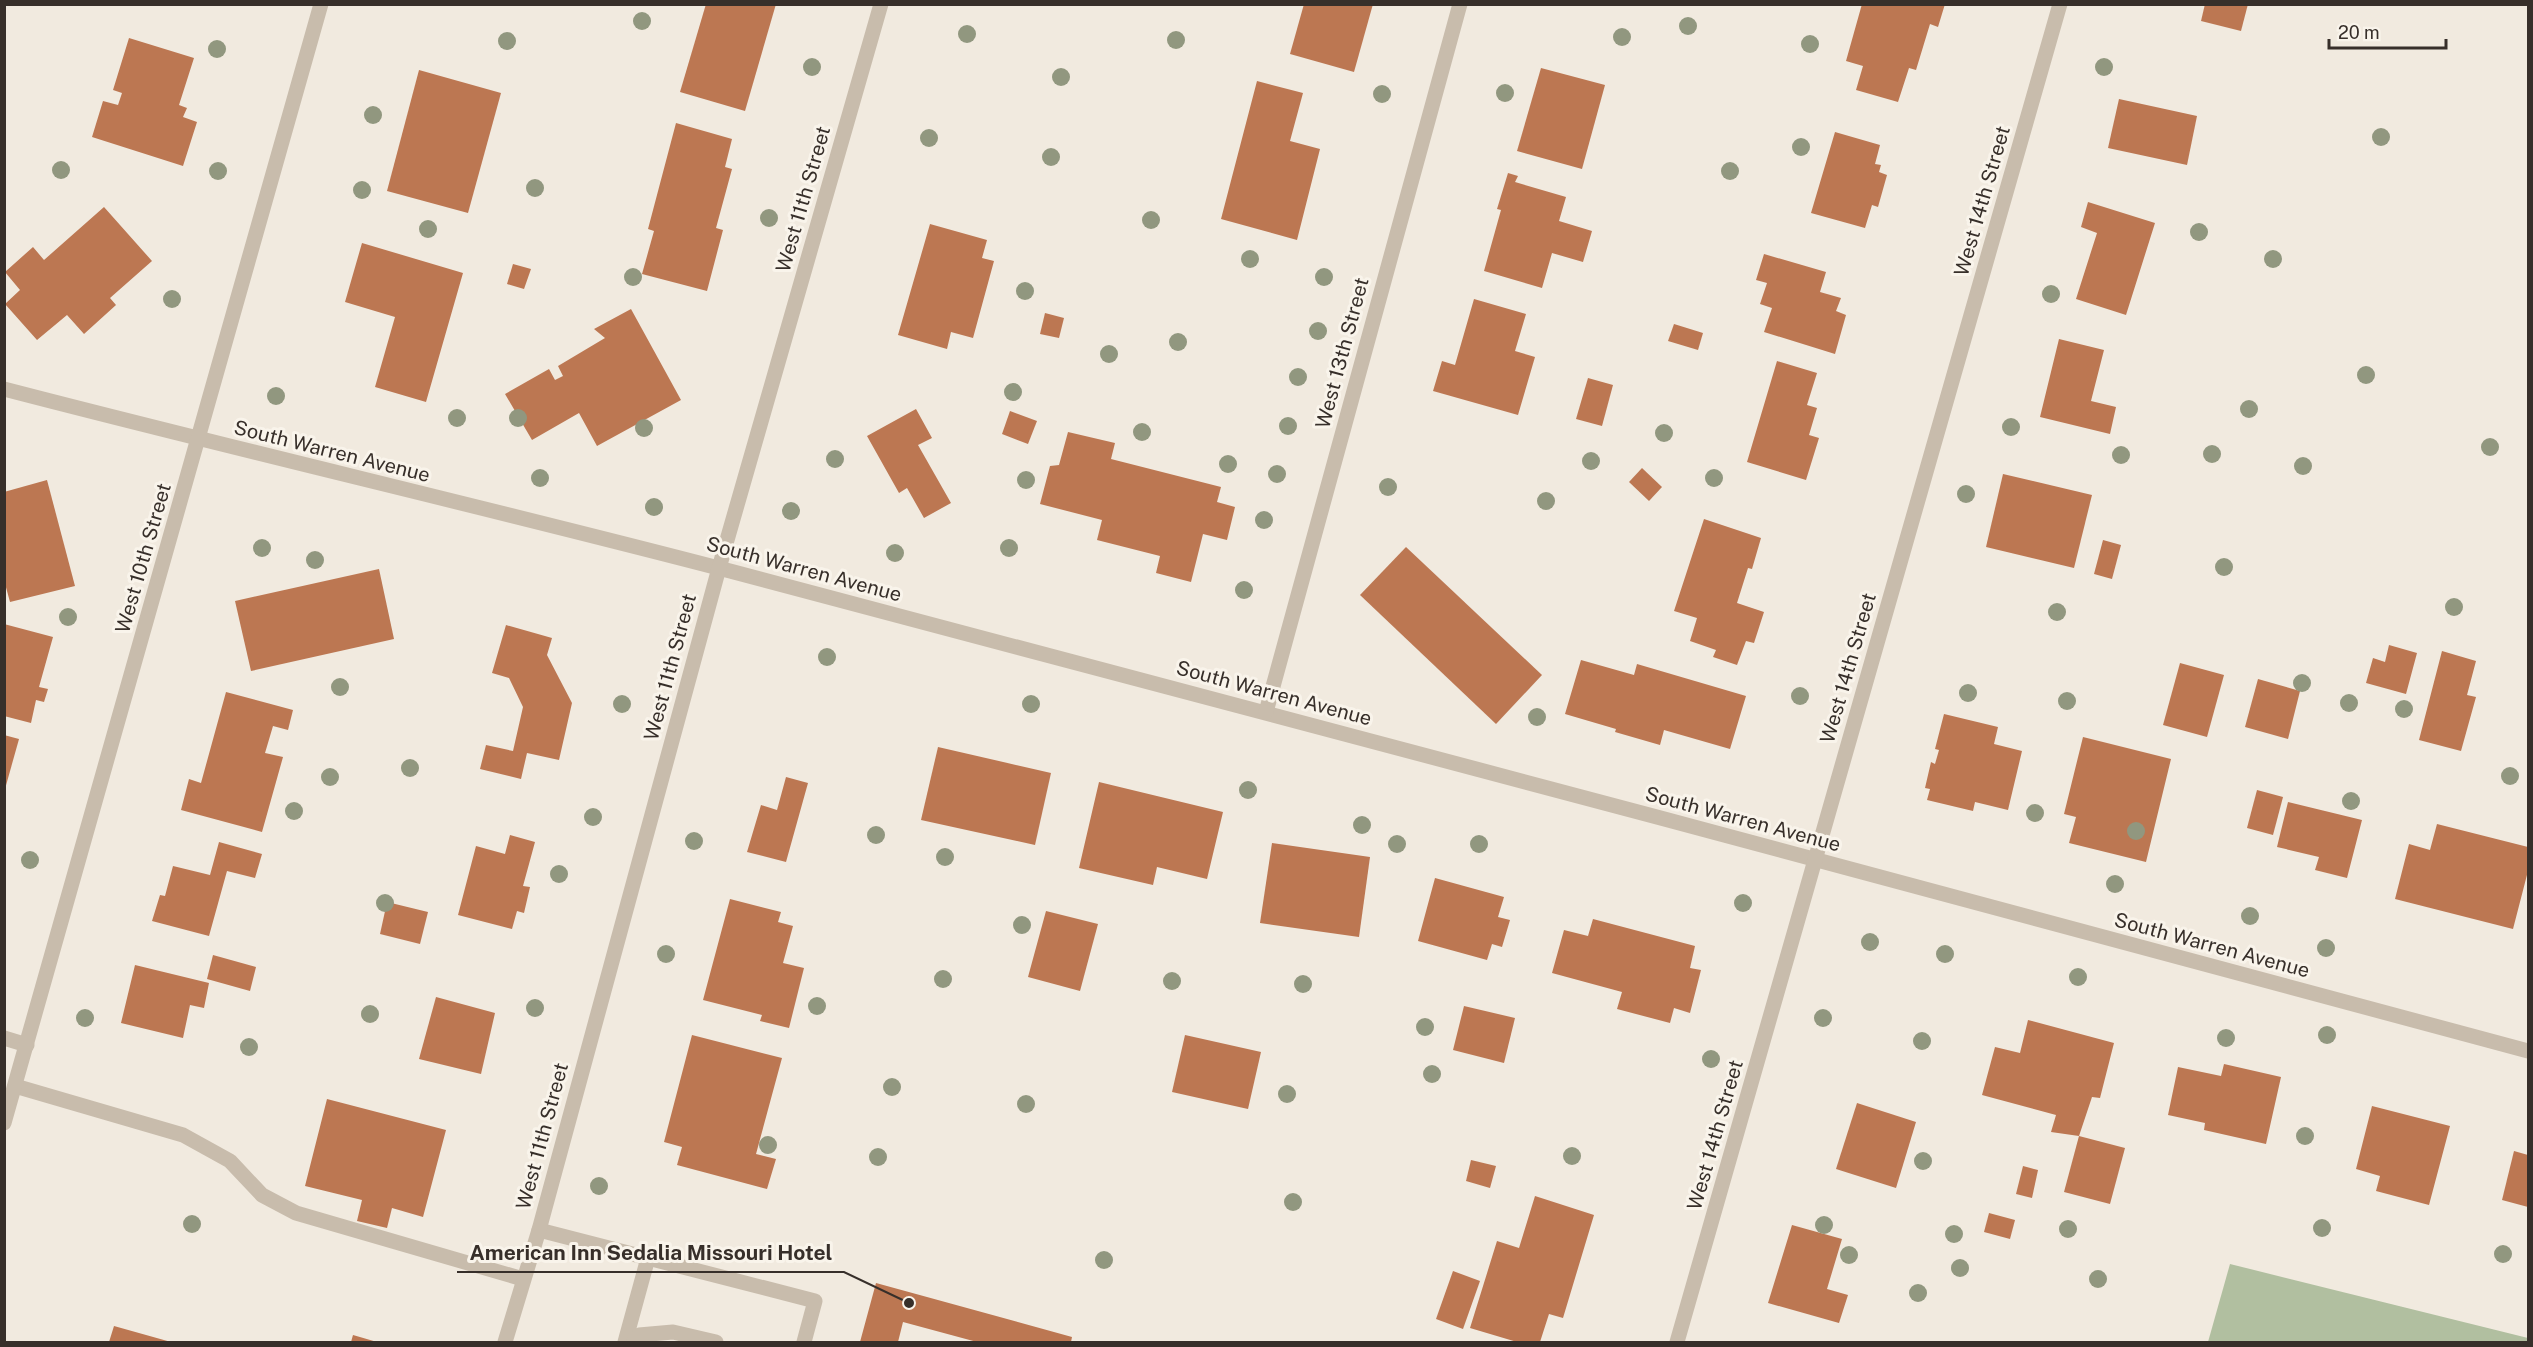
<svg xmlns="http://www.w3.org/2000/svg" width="2533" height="1347" font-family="'Public Sans',sans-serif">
	<rect width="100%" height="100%" fill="#f1eadf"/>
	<polygon fill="#b1bfa0" points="2230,1264 2528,1338 2528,1342 2208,1342"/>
	<g fill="#bc7752">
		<polygon points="706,4 776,4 745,111 680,92"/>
		<polygon points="1304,4 1373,4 1354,72 1290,54"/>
		<polygon points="1862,4 1945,4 1938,27 1930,24 1916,70 1909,68 1898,102 1856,90 1863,66 1846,61"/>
		<polygon points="2205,4 2248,4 2241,31 2201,21"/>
		<polygon points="129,38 194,58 179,105 187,108 183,117 197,122 183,166 92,137 103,101 118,105 122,93 113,90"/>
		<polygon points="1541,68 1605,85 1582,169 1517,151"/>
		<polygon points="419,70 501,93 468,213 387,191"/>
		<polygon points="1257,81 1303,93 1290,141 1320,149 1297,240 1221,219"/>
		<polygon points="2119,99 2197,116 2187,165 2108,148"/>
		<polygon points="676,123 732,139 725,167 732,169 716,228 723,230 707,291 642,274 654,231 648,229"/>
		<polygon points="1835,132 1880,145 1875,164 1881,165 1879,172 1887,175 1878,207 1872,205 1865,228 1811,213"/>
		<polygon points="1508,173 1518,176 1515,182 1566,197 1559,221 1592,231 1583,262 1552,253 1542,288 1484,271 1501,210 1497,209"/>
		<polygon points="2088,202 2155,223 2126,315 2076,299 2097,233 2081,227"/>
		<polygon points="104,207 152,261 110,298 116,305 84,334 67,315 37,340 5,304 20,290 5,272 33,247 44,260"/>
		<polygon points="930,224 987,240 982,258 994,261 973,338 951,332 947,349 898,335"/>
		<polygon points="362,243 463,273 426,402 375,387 395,317 345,302"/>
		<polygon points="1764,254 1826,272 1820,292 1841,298 1836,311 1846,315 1835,354 1764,332 1772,308 1760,304 1767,283 1756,280"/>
		<polygon points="513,264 531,269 524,289 507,284"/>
		<polygon points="1474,299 1526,314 1515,351 1535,357 1518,415 1433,391 1442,361 1455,365"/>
		<polygon points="631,309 681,400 597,446 579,413 532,440 505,394 549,369 555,380 563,376 558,366 605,338 594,329"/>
		<polygon points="1045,313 1064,318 1059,338 1040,334"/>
		<polygon points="1674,324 1703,333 1698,350 1668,341"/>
		<polygon points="2059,339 2104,350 2091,401 2116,407 2110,434 2040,417"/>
		<polygon points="1777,361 1817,373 1807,405 1817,408 1809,435 1819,438 1806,480 1747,462"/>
		<polygon points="1588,378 1613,385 1602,426 1576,419"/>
		<polygon points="916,409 932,438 918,445 951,503 924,518 907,488 899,493 867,436"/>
		<polygon points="1010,411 1037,421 1028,444 1002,434"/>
		<polygon points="1068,432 1115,443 1111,459 1221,487 1217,502 1235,507 1227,540 1203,534 1191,582 1156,573 1160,556 1097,540 1102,520 1040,504 1050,466 1059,465"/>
		<polygon points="1642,468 1662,487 1649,501 1629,482"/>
		<polygon points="2003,474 2092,495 2074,568 1986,547"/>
		<polygon points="47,480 75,586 10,602 4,580 4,492"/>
		<polygon points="1704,519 1761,538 1752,569 1748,568 1737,603 1764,612 1754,643 1746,641 1737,665 1713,657 1716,650 1690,641 1697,618 1674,611"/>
		<polygon points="2103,540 2121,545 2112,579 2094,574"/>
		<polygon points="1406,547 1542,675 1496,724 1360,595"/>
		<polygon points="379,569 394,639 251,671 235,601"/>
		<polygon points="4,624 53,637 39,687 48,689 44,702 36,700 31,723 4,716"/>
		<polygon points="506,625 552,638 547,655 572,703 559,760 527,753 521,779 480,769 486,745 513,751 523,707 509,678 492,673"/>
		<polygon points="2389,645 2417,653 2406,694 2366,683 2373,658 2385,662"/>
		<polygon points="2442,651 2476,661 2467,695 2476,697 2461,751 2419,740"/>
		<polygon points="1581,660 1634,675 1637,664 1746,696 1730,749 1664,730 1660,745 1615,732 1616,729 1565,714"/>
		<polygon points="2180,663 2224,675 2207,737 2163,725"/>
		<polygon points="2258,679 2300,691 2288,739 2245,727"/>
		<polygon points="226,692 293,710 288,730 273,726 265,753 283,757 262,832 181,810 189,779 201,783"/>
		<polygon points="1944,714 1998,727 1994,744 2022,751 2008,810 1975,802 1973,811 1927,800 1930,789 1925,788 1931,762 1935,764 1939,750 1935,749"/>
		<polygon points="4,735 19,739 5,789 4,789"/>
		<polygon points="2083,737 2171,759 2146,862 2069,843 2076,817 2064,814"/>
		<polygon points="938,747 1051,773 1035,845 921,820"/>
		<polygon points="786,777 808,783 786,862 747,852 761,805 777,810"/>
		<polygon points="1099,782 1223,812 1207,879 1157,867 1153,885 1079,868"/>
		<polygon points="2257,790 2283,797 2273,835 2247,828"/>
		<polygon points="2288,802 2362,820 2347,878 2315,870 2319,857 2277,847"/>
		<polygon points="2437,824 2528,847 2528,871 2513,929 2395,899 2409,844 2430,850"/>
		<polygon points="510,835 535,842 523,886 530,887 524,913 517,911 512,929 458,915 476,846 505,854"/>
		<polygon points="219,842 262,854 255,878 227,871 209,936 152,921 160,895 165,896 173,866 210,875"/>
		<polygon points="1272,843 1370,857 1359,937 1260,923"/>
		<polygon points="1435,878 1504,897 1498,917 1510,920 1502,947 1492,944 1487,960 1418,941"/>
		<polygon points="730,899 781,912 778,922 793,926 783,963 804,968 789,1028 760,1021 762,1015 703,1000"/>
		<polygon points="387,902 428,912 420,944 380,934"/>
		<polygon points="1046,911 1098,924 1080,991 1028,977"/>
		<polygon points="1593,919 1695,946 1690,968 1701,970 1690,1013 1674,1008 1670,1023 1617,1009 1622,992 1552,973 1564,930 1588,936"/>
		<polygon points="213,955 256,967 250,991 207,979"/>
		<polygon points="135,965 209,983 204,1008 190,1005 183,1038 121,1023"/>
		<polygon points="436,997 495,1013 481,1074 419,1059"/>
		<polygon points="1464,1006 1515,1018 1504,1063 1453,1050"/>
		<polygon points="2028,1020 2114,1043 2100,1098 2092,1097 2079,1136 2051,1132 2056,1115 1982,1095 1995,1047 2020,1053"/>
		<polygon points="692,1035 782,1058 756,1154 776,1159 767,1189 677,1165 682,1147 664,1142"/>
		<polygon points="1185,1035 1261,1052 1248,1109 1172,1092"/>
		<polygon points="2224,1064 2281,1077 2266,1144 2204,1130 2205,1123 2168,1115 2178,1067 2221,1076"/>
		<polygon points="327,1099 446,1130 423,1217 392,1208 387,1228 357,1221 362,1200 305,1186"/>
		<polygon points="1857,1103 1916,1122 1896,1188 1836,1169"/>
		<polygon points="2372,1106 2450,1126 2429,1205 2376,1191 2380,1176 2356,1169"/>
		<polygon points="2079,1136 2125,1148 2110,1204 2064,1192"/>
		<polygon points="2514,1151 2528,1155 2528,1207 2502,1200"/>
		<polygon points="1471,1160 1496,1166 1490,1188 1466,1181"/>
		<polygon points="2023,1166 2038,1170 2032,1198 2016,1194"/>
		<polygon points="1535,1196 1594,1215 1563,1318 1549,1314 1540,1342 1517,1342 1470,1328 1497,1241 1519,1248"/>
		<polygon points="1989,1213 2015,1220 2010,1239 1984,1232"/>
		<polygon points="1792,1225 1842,1239 1827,1289 1848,1295 1839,1323 1768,1303"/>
		<polygon points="1453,1271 1480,1281 1463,1329 1436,1319"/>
		<polygon points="876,1283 1072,1337 1071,1342 977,1342 903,1322 898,1342 860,1342"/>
		<polygon points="114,1326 171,1342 109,1342"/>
		<polygon points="353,1335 377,1342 351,1342"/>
	</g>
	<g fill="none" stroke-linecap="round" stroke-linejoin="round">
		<g stroke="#c8bcac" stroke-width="15">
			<polyline points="4,1038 27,1045"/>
			<polyline points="15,1086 183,1135 230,1161 262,1195 296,1213 523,1279"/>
			<polyline points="539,1230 815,1301 804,1342"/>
			<polyline points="625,1342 648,1258"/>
			<polyline points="634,1342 639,1335 673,1332 716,1342"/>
		</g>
		<g stroke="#c8bcac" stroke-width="15">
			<path d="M4,389c242,63 485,119 726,182 600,156 1199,320 1798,480"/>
			<polyline points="1266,712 1460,4"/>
			<polyline points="4,1123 321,4"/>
			<polyline points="505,1342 539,1230 719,568 881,4"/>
			<polyline points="1677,1342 2060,4"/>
		</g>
	</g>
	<g fill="#91977f">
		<circle cx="642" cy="21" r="9"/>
		<circle cx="1688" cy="26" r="9"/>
		<circle cx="967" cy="34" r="9"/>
		<circle cx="1622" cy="37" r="9"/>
		<circle cx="1176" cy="40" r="9"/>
		<circle cx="507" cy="41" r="9"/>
		<circle cx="1810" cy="44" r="9"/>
		<circle cx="217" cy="49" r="9"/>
		<circle cx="812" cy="67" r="9"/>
		<circle cx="2104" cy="67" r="9"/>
		<circle cx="1061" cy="77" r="9"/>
		<circle cx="1505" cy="93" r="9"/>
		<circle cx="1382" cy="94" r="9"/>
		<circle cx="373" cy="115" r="9"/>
		<circle cx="2381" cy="137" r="9"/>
		<circle cx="929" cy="138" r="9"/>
		<circle cx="1801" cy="147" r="9"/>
		<circle cx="1051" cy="157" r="9"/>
		<circle cx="61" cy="170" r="9"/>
		<circle cx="218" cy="171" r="9"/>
		<circle cx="1730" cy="171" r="9"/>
		<circle cx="535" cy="188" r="9"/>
		<circle cx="362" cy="190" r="9"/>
		<circle cx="769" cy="218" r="9"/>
		<circle cx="1151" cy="220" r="9"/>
		<circle cx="428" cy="229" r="9"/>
		<circle cx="2199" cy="232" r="9"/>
		<circle cx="1250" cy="259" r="9"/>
		<circle cx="2273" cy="259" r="9"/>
		<circle cx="633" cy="277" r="9"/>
		<circle cx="1324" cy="277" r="9"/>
		<circle cx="1025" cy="291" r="9"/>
		<circle cx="2051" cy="294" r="9"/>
		<circle cx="172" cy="299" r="9"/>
		<circle cx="1318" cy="331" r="9"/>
		<circle cx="1178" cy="342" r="9"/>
		<circle cx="1109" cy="354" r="9"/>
		<circle cx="2366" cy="375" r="9"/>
		<circle cx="1298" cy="377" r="9"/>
		<circle cx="1013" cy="392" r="9"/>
		<circle cx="276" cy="396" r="9"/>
		<circle cx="2249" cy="409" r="9"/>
		<circle cx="457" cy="418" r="9"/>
		<circle cx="518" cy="418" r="9"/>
		<circle cx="1288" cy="426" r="9"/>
		<circle cx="2011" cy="427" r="9"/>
		<circle cx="644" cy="428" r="9"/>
		<circle cx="1142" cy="432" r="9"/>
		<circle cx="1664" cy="433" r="9"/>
		<circle cx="2490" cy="447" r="9"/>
		<circle cx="2212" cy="454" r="9"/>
		<circle cx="2121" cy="455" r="9"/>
		<circle cx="835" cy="459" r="9"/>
		<circle cx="1591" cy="461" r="9"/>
		<circle cx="1228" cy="464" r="9"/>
		<circle cx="2303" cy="466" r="9"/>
		<circle cx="1277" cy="474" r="9"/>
		<circle cx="540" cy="478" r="9"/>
		<circle cx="1714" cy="478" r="9"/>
		<circle cx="1026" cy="480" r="9"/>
		<circle cx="1388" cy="487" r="9"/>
		<circle cx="1966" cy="494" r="9"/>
		<circle cx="1546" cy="501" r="9"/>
		<circle cx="654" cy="507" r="9"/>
		<circle cx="791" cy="511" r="9"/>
		<circle cx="1264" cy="520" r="9"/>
		<circle cx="262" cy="548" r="9"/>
		<circle cx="1009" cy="548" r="9"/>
		<circle cx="895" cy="553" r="9"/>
		<circle cx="315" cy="560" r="9"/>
		<circle cx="2224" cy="567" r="9"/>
		<circle cx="1244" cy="590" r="9"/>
		<circle cx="2454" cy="607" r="9"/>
		<circle cx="2057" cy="612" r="9"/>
		<circle cx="68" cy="617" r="9"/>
		<circle cx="827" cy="657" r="9"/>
		<circle cx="2302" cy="683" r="9"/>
		<circle cx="340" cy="687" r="9"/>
		<circle cx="1968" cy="693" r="9"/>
		<circle cx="1800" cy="696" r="9"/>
		<circle cx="2067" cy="701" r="9"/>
		<circle cx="2349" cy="703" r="9"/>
		<circle cx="622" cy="704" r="9"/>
		<circle cx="1031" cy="704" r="9"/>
		<circle cx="2404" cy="709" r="9"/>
		<circle cx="1537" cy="717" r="9"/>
		<circle cx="410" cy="768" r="9"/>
		<circle cx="2510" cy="776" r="9"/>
		<circle cx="330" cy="777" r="9"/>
		<circle cx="1248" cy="790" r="9"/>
		<circle cx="2351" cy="801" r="9"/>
		<circle cx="294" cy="811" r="9"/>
		<circle cx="2035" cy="813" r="9"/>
		<circle cx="593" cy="817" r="9"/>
		<circle cx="1362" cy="825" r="9"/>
		<circle cx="2136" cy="831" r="9"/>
		<circle cx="876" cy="835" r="9"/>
		<circle cx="694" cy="841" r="9"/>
		<circle cx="1397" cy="844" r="9"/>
		<circle cx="1479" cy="844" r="9"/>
		<circle cx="945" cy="857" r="9"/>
		<circle cx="30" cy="860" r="9"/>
		<circle cx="559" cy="874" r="9"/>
		<circle cx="2115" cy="884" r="9"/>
		<circle cx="385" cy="903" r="9"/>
		<circle cx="1743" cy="903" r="9"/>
		<circle cx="2250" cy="916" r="9"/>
		<circle cx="1022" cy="925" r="9"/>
		<circle cx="1870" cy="942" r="9"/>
		<circle cx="2326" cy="948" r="9"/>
		<circle cx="666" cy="954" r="9"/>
		<circle cx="1945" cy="954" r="9"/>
		<circle cx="2078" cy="977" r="9"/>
		<circle cx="943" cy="979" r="9"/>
		<circle cx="1172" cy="981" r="9"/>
		<circle cx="1303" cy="984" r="9"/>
		<circle cx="817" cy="1006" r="9"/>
		<circle cx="535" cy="1008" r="9"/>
		<circle cx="370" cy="1014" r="9"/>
		<circle cx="85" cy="1018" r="9"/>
		<circle cx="1823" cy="1018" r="9"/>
		<circle cx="1425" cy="1027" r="9"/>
		<circle cx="2327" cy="1035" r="9"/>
		<circle cx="2226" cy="1038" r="9"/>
		<circle cx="1922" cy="1041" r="9"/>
		<circle cx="249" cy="1047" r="9"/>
		<circle cx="1711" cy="1059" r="9"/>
		<circle cx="1432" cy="1074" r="9"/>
		<circle cx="892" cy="1087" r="9"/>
		<circle cx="1287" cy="1094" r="9"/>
		<circle cx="1026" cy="1104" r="9"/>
		<circle cx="2305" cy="1136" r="9"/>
		<circle cx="768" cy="1145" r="9"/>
		<circle cx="1572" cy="1156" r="9"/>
		<circle cx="878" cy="1157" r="9"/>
		<circle cx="1923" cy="1161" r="9"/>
		<circle cx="599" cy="1186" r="9"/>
		<circle cx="1293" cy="1202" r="9"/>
		<circle cx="192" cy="1224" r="9"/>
		<circle cx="1824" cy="1225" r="9"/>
		<circle cx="2322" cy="1228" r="9"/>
		<circle cx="2068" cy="1229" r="9"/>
		<circle cx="1954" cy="1234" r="9"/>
		<circle cx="2503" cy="1254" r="9"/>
		<circle cx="1849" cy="1255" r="9"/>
		<circle cx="1104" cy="1260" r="9"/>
		<circle cx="1960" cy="1268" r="9"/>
		<circle cx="2098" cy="1279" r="9"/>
		<circle cx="1918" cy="1293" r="9"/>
	</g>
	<g text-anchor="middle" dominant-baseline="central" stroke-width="6" stroke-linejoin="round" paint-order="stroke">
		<g font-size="20" fill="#372f2a" stroke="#f9f4eb">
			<text transform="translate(803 199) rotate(-74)">West 11th Street</text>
			<text transform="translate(1982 201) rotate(-74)">West 14th Street</text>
			<text transform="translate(1342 353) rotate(-75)">West 13th Street</text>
			<text transform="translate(332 451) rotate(14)">South Warren Avenue</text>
			<text transform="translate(143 558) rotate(-74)">West 10th Street</text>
			<text transform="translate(804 569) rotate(15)">South Warren Avenue</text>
			<text transform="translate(670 667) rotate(-75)">West 11th Street</text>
			<text transform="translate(1848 668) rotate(-74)">West 14th Street</text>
			<text transform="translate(1274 693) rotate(15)">South Warren Avenue</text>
			<text transform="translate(1743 819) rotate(15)">South Warren Avenue</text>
			<text transform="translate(2212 945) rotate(15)">South Warren Avenue</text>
			<text transform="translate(1715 1135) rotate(-74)">West 14th Street</text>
			<text transform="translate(542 1136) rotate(-75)">West 11th Street</text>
		</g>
	</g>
	<path fill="none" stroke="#372f2a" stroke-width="2" d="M909 1303L844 1272H457"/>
	<circle fill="#372f2a" stroke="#f9f4eb" stroke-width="2" cx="909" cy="1303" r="6"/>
	<g font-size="21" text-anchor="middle" font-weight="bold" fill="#372f2a" stroke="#f9f4eb" stroke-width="6" stroke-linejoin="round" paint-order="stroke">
		<text x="651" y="1260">American Inn Sedalia Missouri Hotel</text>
	</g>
	<rect width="2533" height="1347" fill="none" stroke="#372f2a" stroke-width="12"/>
	<path d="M2329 39v9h117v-9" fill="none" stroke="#372f2a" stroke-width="3"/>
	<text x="2338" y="39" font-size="18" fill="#372f2a" stroke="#f9f4eb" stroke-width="4.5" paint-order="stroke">20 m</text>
</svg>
